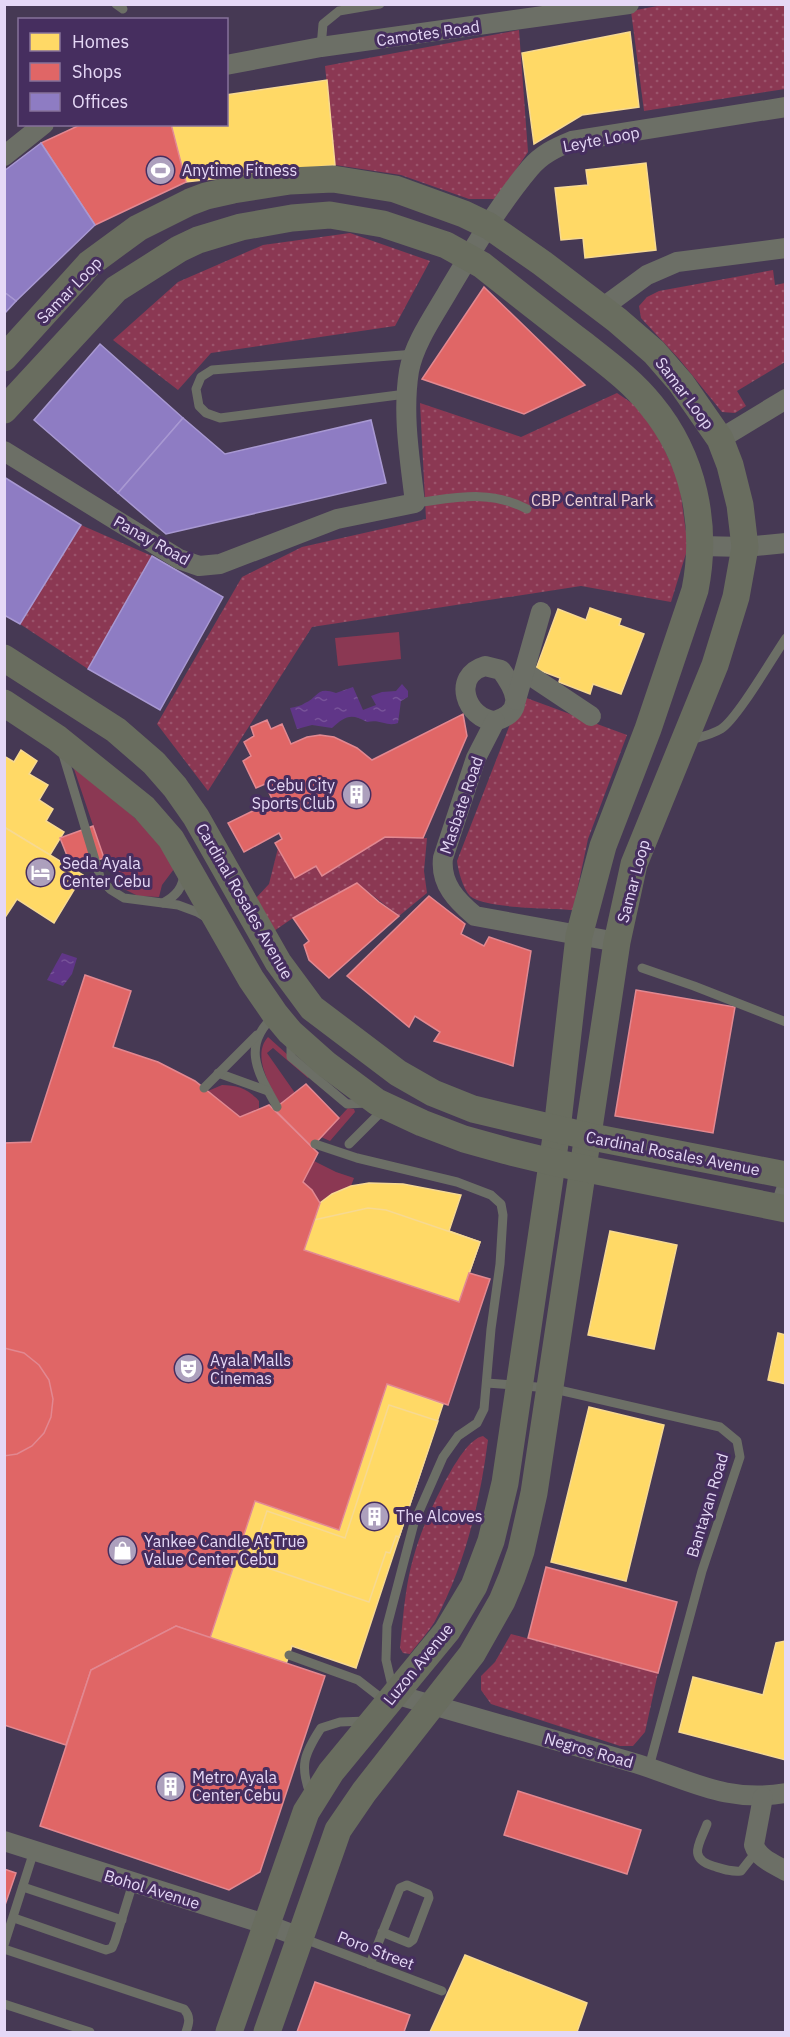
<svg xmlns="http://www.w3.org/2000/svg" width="790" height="2037" font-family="'IBM Plex Sans',sans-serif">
	<defs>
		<pattern id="grass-dots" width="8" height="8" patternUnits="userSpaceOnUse" patternTransform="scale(1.5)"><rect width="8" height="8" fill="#8b3853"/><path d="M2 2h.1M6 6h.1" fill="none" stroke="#9b546c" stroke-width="1.8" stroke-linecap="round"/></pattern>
		<pattern id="water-ripples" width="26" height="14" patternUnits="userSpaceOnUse" patternTransform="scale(1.5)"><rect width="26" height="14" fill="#603688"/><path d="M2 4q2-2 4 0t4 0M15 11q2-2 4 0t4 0" fill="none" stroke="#775299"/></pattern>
	</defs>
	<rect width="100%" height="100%" fill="#463954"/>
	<g fill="url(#grass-dots)">
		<polygon points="668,4 785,5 785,89 644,111 631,11"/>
		<polygon points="519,30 528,152 496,199 469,199 401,175 335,165 325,66"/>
		<polygon points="350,233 430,261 395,326 211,353 178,390 113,340 178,282 263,245"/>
		<polygon points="773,270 775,285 785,283 785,362 737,391 746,406 735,413 722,412 679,359 641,318 639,306 647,297 659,291"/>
		<polygon points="617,393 648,414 679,481 688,547 671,602 581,586 312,627 208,791 157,724 242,577 302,547 426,519 420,403 521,437"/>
		<polygon points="81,525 152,556 88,669 20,624"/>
		<path d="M521,696l106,39 -39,104 -15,71c-22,-2 -88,-1 -103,-14 -7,-7 -12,-26 -13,-35z"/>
		<polygon points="385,837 427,838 424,871 427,893 399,916 357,883 293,918 274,931 256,898 269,884 278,848 295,877 316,866 323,876"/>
		<path d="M483,1436l5,4c-8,62 -23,125 -53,181 -7,12 -17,22 -25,33l-7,-1 -3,-5c2,-18 3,-37 6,-55 6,-44 24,-86 46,-124 7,-11 18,-30 31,-33z"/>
		<polygon points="511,1634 658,1673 645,1732 633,1746 620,1746 491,1704 481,1690 481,1676 495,1662"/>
	</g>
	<g fill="#8b3853">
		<polygon points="399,632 401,659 338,666 335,638"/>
		<polygon points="75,763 161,842 174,869 162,885 159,897 138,896 120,887 104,858 73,766"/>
		<path d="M268,1037l42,38 -2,3 -35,-30 -6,5 28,40 -15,12c-9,-18 -29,-49 -12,-68z"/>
		<path d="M222,1085c15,0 26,4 37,16v8l-19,8 -32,-26z"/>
		<polygon points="348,1108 354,1109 355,1112 330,1141 321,1137"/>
		<polygon points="314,1161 336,1172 354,1178 351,1186 332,1194 320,1203 303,1182"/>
	</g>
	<g fill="url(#water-ripples)">
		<path d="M402,684l6,7v6l-7,4 -3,22c-11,4 -17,-4 -31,-1 -16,-9 -22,-6 -35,6l-20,-3 -15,4 -7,-21c5,-1 11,-2 15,-5 14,-6 11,-17 31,-10l17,-6 10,23 13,-5 -5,-9 11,-4 14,-1z"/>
		<polygon points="62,953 77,958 72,974 63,986 47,980"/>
	</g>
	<g fill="#ffd966" stroke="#f7d991" stroke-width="1.5">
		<polygon points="630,32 639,107 582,115 534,144 522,53"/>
		<polygon points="327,80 335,165 186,182 171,124 226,124 226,95"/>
		<polygon points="646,163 656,250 585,258 583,238 561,240 555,188 588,185 586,170"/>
		<polygon points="590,608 621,619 619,625 644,634 621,694 593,684 590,694 559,682 560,678 536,669 558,609 586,620"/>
		<polygon points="21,750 37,761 29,774 48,785 39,800 53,809 46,821 64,832 50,855 4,827 4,756 14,762"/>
		<polygon points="4,827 83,875 54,923 17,899 4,919"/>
		<polygon points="369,1183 403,1184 461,1195 449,1231 480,1242 459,1302 304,1250 320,1203 332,1194 351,1186"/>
		<polygon points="368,1208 386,1210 480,1242 459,1302 304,1250 314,1220"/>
		<polygon points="610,1231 677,1245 654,1349 588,1335"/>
		<polygon points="778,1333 786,1335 786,1384 768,1380"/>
		<polygon points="387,1384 443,1404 356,1668 292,1646 286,1664 210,1638 255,1501 339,1530"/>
		<polygon points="389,1405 438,1421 399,1537 396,1536 390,1553 386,1552 369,1602 250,1562 267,1511 345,1538"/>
		<polygon points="589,1407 664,1425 626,1581 551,1562"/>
		<polygon points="786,1641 786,1760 679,1732 693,1677 763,1695 776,1643"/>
		<polygon points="465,1955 587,2003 577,2032 430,2032"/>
	</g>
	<g fill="#e06666" stroke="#e28891" stroke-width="1.5">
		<polygon points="82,124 171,124 186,182 95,225 41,143"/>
		<polygon points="484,287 585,385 524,414 422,379"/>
		<polygon points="463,714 467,736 423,838 385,837 322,876 316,866 295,878 275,843 282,839 279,833 244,852 228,823 273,801 265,784 256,788 243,761 251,756 244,742 254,736 251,727 267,720 271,729 282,724 291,744 307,737 320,735 334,737 357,748 372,760"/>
		<polygon points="93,826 104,858 72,868 60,838"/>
		<polygon points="357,883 379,902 399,916 329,978 309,960 304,945 309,941 293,918"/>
		<polygon points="429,896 465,924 461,934 484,946 489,937 531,951 513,1066 434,1041 440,1032 415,1016 409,1027 347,976"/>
		<polygon points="85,975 131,991 113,1047 158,1062 195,1081 240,1117 269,1105 318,1153 303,1182 312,1190 320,1203 304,1250 459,1302 469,1273 490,1279 448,1405 387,1384 339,1530 255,1501 210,1638 176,1626 91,1670 66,1745 4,1725 4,1143 31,1142"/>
		<polygon points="636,990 735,1007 713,1133 615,1116"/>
		<polygon points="306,1084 339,1118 312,1147 274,1109"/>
		<polygon points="4,1348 24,1353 39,1365 49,1380 53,1399 51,1417 44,1433 32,1446 17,1454 4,1456"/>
		<polygon points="546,1567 677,1602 658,1673 528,1638"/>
		<polygon points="176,1626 325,1676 260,1872 229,1890 40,1826 91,1670"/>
		<polygon points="518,1791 641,1830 627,1874 504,1835"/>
		<polygon points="4,1869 16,1873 4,1908"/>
		<polygon points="315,1982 410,2015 404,2032 297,2032"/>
	</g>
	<g fill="#8e7cc3" stroke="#a898d2" stroke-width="1.5">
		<polygon points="41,143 95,225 16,301 4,292 4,171"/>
		<polygon points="4,292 16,301 4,314"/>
		<polygon points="100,344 183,418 118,493 34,420"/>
		<polygon points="183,418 225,454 371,420 386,483 166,534 118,493"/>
		<polygon points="4,477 81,525 20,624 4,615"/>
		<polygon points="152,556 223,597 160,710 88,669"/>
	</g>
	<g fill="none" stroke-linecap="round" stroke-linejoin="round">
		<g stroke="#6c6f66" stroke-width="9">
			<polyline points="116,4 123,9"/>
			<polyline points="321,47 323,24 339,11 380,4"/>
			<polyline points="406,394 220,418 206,413 199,406 196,389 201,377 212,370 415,354"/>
			<path d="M415,503c40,-5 74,-14 112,6"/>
			<path d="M690,740c10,-3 21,-5 31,-11 16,-10 52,-72 65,-91"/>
			<polyline points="62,751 101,880 111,890 124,898 178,905 197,912 207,918"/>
			<path d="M163,903c13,-7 20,-15 21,-30"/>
			<polyline points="642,968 694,986 786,1022"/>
			<path d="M274,1016c-34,31 -15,58 3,91"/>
			<polyline points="291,1041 291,1057 347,1104 367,1103"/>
			<polyline points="218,1073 268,1091"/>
			<polyline points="204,1088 257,1035"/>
			<polyline points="315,1144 357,1158 457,1182 491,1195 501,1204 503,1215 500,1264 491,1329 484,1409 477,1423 458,1436 443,1457 414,1523 387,1626 386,1660 393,1690"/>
			<polyline points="349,1144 384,1109"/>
			<polyline points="487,1383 550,1388 720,1427 737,1441 740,1457 702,1571 649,1767"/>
			<polyline points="289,1655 358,1680 385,1701"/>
			<path d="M311,1796c-12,-30 -7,-42 10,-68l19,-6 27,-1"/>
			<path d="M707,1824c-7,19 -20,34 6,42 10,3 17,6 28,5l15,-19"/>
			<polyline points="23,1887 122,1920"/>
			<polyline points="14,1918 106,1950 112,1948 115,1941 133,1883"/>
			<polyline points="302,1938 442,1991"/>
			<polyline points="4,1945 34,1851"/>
			<path d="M4,1949l180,60c7,8 5,14 2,23"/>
			<polyline points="370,1964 400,1888 407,1885 428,1894 429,1898 413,1940 409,1943 382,1932"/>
			<polyline points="4,2004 90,2032"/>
		</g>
		<g stroke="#6c6f66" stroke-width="20">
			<polyline points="226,65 321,47 629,4"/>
			<polyline points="4,156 44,124"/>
			<polyline points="602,308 647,275 677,262 786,248"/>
			<polyline points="720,439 786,399"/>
			<path d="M4,451l175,108 20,7 21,-2 117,-45 78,-16c-5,-44 -13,-88 -6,-132 5,-27 24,-54 38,-78 25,-42 51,-87 83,-125 12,-14 25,-20 42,-27l214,-34"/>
			<polyline points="700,546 745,547 786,543"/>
			<path d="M485,666l16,4c14,19 26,41 -6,51 -29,-2 -44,-45 -10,-55z"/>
			<polyline points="525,672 591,716"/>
			<polyline points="516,700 541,612"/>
			<path d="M495,721l-19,37 -33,100c-3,26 14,43 32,58l142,26"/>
			<polyline points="780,1208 786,1190"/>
			<path d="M394,1694c79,22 158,45 237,68 56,16 93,42 155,31"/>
			<path d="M763,1797l-9,48c4,13 20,19 32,26"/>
			<polyline points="4,1841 268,1925 300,1937"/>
		</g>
		<g stroke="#696d5f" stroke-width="27">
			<polyline points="4,358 89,264 138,228 190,202 206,196 233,190 290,181 333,179 395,189 464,214 489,226 542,263 617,320 654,352 681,383 720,439 730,465 740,505 745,547 736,597 715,665 634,864 617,942 534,1493 521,1551 512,1577 502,1601 472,1654 364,1792 338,1830 267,2032"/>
			<path d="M4,410l112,-121 63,-40 19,-9 43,-13 51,-9 38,-3 53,9 63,21 36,20c34,27 67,53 101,79 24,19 49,37 68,61 43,52 57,120 44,185l-47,139 -45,117 -24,90 -22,194 -52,353 -14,58 -17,45 -27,45 -116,141 -25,40 -77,220"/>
			<polyline points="4,658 116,730 154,763 175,787 196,817 278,962 312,1008 398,1073 433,1093 473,1109 587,1136 786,1175"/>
			<polyline points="4,703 57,738 144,808 171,839 251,979 275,1014 290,1032 326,1064 377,1102 422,1123 464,1139 507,1151 552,1162 786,1209"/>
		</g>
	</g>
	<defs>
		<symbol id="stadium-disc" viewBox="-11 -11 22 22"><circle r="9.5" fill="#ada0bd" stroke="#462e5f"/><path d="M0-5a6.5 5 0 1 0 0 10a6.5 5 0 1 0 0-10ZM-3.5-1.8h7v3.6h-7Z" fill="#fff"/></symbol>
		<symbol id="building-disc" viewBox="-11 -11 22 22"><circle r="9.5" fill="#ada0bd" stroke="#462e5f"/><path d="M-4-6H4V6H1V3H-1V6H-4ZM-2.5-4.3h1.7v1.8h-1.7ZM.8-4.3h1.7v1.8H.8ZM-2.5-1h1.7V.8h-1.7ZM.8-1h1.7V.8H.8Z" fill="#fff"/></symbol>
		<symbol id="hotel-disc" viewBox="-11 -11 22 22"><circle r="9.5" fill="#ada0bd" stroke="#462e5f"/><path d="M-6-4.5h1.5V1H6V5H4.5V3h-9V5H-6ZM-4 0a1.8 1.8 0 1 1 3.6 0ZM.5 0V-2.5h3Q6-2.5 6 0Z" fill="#fff"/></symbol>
		<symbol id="theatre-disc" viewBox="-11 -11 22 22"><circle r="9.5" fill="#ada0bd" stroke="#462e5f"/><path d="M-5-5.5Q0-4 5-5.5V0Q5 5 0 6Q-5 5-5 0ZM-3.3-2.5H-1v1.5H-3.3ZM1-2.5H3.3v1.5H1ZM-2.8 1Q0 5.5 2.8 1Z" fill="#fff"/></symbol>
		<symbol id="shop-disc" viewBox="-11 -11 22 22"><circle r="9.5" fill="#ada0bd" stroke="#462e5f"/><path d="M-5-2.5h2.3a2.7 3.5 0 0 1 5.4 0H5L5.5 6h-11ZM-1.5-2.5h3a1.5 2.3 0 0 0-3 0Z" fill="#fff"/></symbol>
	</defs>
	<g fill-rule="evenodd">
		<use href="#stadium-disc" x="144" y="154" width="33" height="33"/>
		<use href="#building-disc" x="340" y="778" width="33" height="33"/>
		<use href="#hotel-disc" x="24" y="856" width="33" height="33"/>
		<use href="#theatre-disc" x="172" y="1352" width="33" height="33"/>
		<use href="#building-disc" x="358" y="1500" width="33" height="33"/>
		<use href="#shop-disc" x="106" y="1534" width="33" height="33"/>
		<use href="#building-disc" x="154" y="1770" width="33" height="33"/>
	</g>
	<g text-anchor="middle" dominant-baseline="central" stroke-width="6" stroke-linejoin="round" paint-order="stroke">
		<g font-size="16" fill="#e5d8f6" stroke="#462e5f">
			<text transform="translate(428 33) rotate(-8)">Camotes Road</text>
			<text transform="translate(601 139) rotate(-11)">Leyte Loop</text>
			<text transform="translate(69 290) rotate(-46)">Samar Loop</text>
			<text transform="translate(685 393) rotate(53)">Samar Loop</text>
			<text transform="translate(152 540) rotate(29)">Panay Road</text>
			<text transform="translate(461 805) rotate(-71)">Masbate Road</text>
			<text transform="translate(633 881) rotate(-75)">Samar Loop</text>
			<text transform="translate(245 901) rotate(60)">Cardinal Rosales Avenue</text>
			<text transform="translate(673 1153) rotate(11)">Cardinal Rosales Avenue</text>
			<text transform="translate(707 1505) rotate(-73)">Bantayan Road</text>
			<text transform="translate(418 1664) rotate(-51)">Luzon Avenue</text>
			<text transform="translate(589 1750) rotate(16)">Negros Road</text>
			<text transform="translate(152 1889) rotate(17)">Bohol Avenue</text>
			<text transform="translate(376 1950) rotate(21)">Poro Street</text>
		</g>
		<g font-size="16" fill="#e5d8f6" stroke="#462e5f" text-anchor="start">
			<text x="182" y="170">Anytime Fitness</text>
			<text x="335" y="785" text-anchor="end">Cebu City<tspan x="335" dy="18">Sports Club</tspan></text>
			<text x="62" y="863">Seda Ayala<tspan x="62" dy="18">Center Cebu</tspan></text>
			<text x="210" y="1360">Ayala Malls<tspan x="210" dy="18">Cinemas</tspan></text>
			<text x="396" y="1516">The Alcoves</text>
			<text x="144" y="1541">Yankee Candle At True<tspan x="144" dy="18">Value Center Cebu</tspan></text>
			<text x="192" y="1777">Metro Ayala<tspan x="192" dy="18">Center Cebu</tspan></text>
		</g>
		<g font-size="16" fill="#edcfd4" stroke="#462e5f">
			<text x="592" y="500">CBP Central Park</text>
		</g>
	</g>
	<rect width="790" height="2037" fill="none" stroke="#e5d8f6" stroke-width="12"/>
	<rect x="18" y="18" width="210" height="108" fill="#462e5f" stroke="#86729b" stroke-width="1.5"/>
	<rect x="30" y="33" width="30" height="18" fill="#ffd966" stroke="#86729b" stroke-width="1.5"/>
	<text x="72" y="48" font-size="18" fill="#e5d8f6">Homes</text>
	<rect x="30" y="63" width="30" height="18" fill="#e06666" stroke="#86729b" stroke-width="1.5"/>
	<text x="72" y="78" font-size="18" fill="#e5d8f6">Shops</text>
	<rect x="30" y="93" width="30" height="18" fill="#8e7cc3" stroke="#86729b" stroke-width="1.5"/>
	<text x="72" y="108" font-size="18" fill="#e5d8f6">Offices</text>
</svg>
